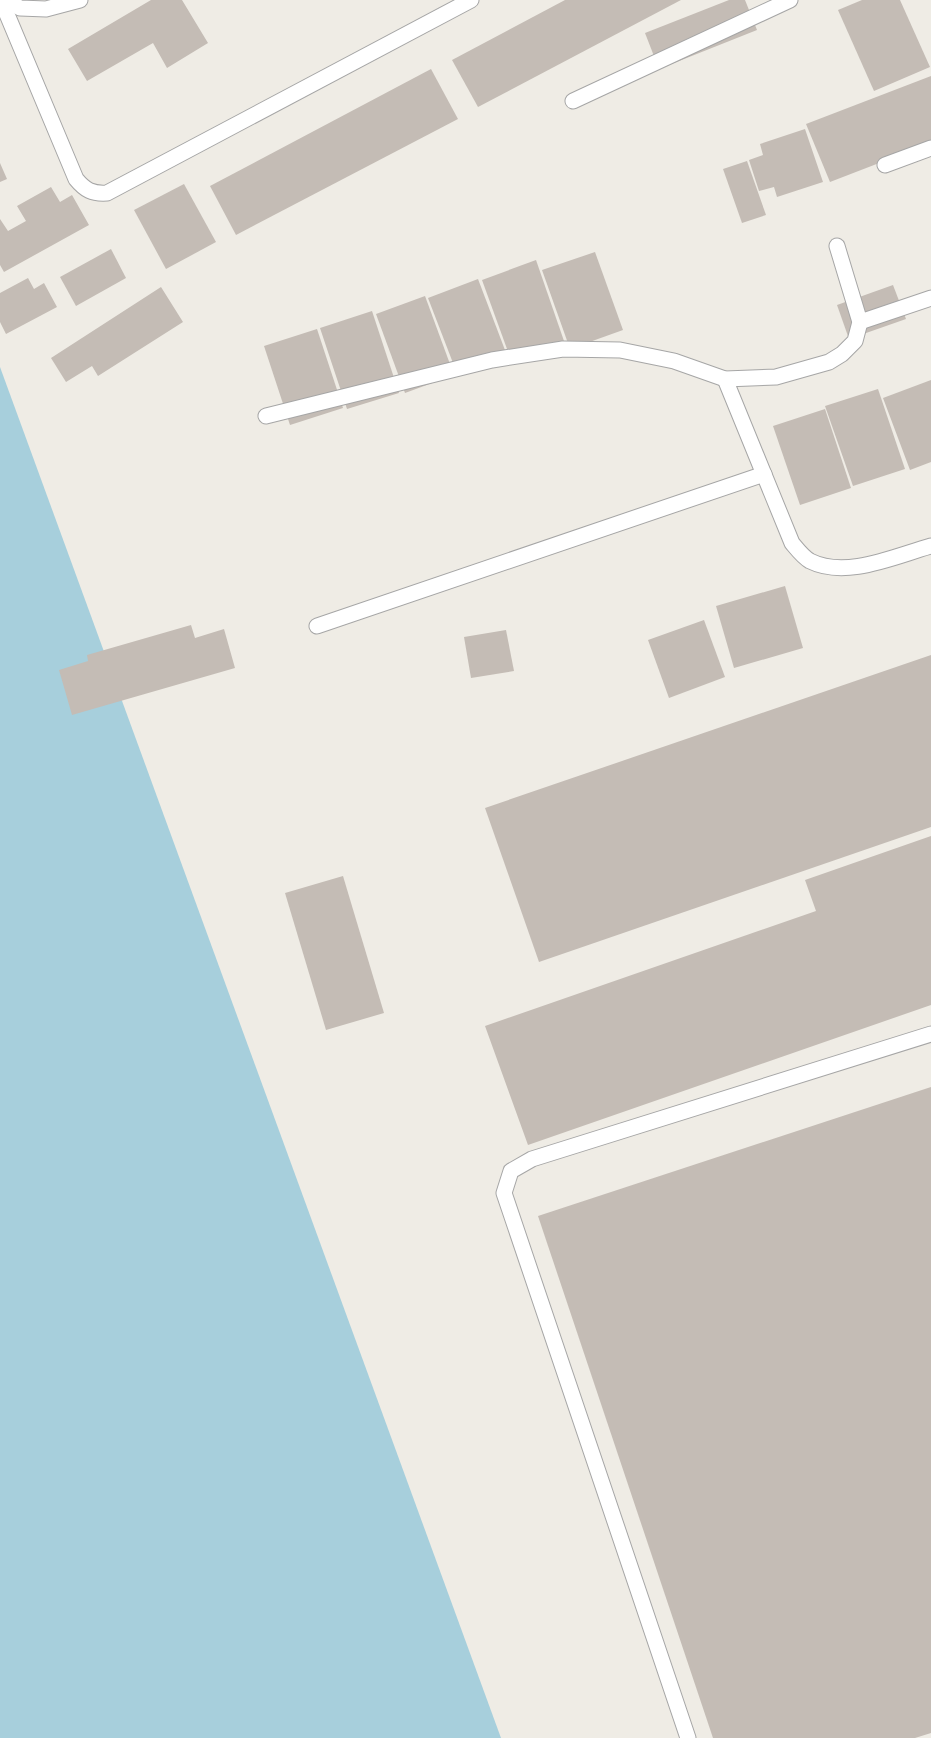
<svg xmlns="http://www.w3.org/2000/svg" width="931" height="1738" font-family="'Open Sans',sans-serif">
	<rect width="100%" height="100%" fill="#efece5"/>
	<polygon fill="#a7cfdc" points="0,367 501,1738 0,1738"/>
	<g fill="#c4bcb5">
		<polygon points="151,0 182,0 208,43 167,68 153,43 87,81 68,49"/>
		<polygon points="565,0 681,0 478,107 452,60"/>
		<polygon points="729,0 745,0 757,30 659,69 645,33"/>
		<polygon points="862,0 900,0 930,67 874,91 838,10"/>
		<polygon points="431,69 458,119 236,235 210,186"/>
		<polygon points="931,76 931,143 830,182 806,124"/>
		<polygon points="805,129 823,182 777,197 774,187 759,191 749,160 763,155 760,144"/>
		<polygon points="747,161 766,215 742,223 723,169"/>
		<polygon points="0,163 7,179 0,182"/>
		<polygon points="184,184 216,242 166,269 134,210"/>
		<polygon points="51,187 60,202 72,195 89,225 4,272 0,265 0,219 8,231 26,221 17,206"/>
		<polygon points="111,249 126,278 76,306 60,277"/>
		<polygon points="595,252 623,330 570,349 542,270"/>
		<polygon points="536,260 564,341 511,360 482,280"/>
		<polygon points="28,278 34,289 44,283 57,307 6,334 0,322 0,293"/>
		<polygon points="478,279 508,358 458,376 428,298"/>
		<polygon points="893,285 906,319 849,339 837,305"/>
		<polygon points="161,287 183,322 98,376 92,366 66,382 51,358"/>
		<polygon points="425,296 454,375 405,393 376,314"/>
		<polygon points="372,311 399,393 347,409 320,328"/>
		<polygon points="317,329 343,408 290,425 264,346"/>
		<polygon points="931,380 931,462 910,470 883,398"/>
		<polygon points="878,389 905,469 853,486 825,406"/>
		<polygon points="825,409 851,488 800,505 773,426"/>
		<polygon points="785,586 803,648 734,668 716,606"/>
		<polygon points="704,620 725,677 669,698 648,640"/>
		<polygon points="191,625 195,638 224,629 235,668 72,715 59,670 88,661 87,655"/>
		<polygon points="506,630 514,671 471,678 464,637"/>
		<polygon points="931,655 931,827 539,962 485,808"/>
		<polygon points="931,836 931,1005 528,1145 485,1026 816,911 805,880"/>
		<polygon points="343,876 384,1013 326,1030 285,893"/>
		<polygon points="931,1087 931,1733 915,1738 713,1738 538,1216"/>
	</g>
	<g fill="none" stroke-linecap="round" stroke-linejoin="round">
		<defs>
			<g id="service">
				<path d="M1,0l75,179c9,11 16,15 31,14l364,-193"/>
				<polyline points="6,0 20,8 46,9 80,0"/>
				<polyline points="573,101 790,0"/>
				<polyline points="885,165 931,148"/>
				<polyline points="860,322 931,298"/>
				<path d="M725,379l67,164c5,6 11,14 18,18 36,18 85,-5 121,-15"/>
				<polyline points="266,416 492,360 563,349 620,350 674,361 725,379 776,377 829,362 842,354 855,341 860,322 837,246"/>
				<polyline points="317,626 764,474"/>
				<polyline points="688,1738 504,1193 511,1171 532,1159 931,1034"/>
			</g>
		</defs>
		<use href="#service" stroke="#a6a6a6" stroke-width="17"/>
		<use href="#service" stroke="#fff" stroke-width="15"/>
	</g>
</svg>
